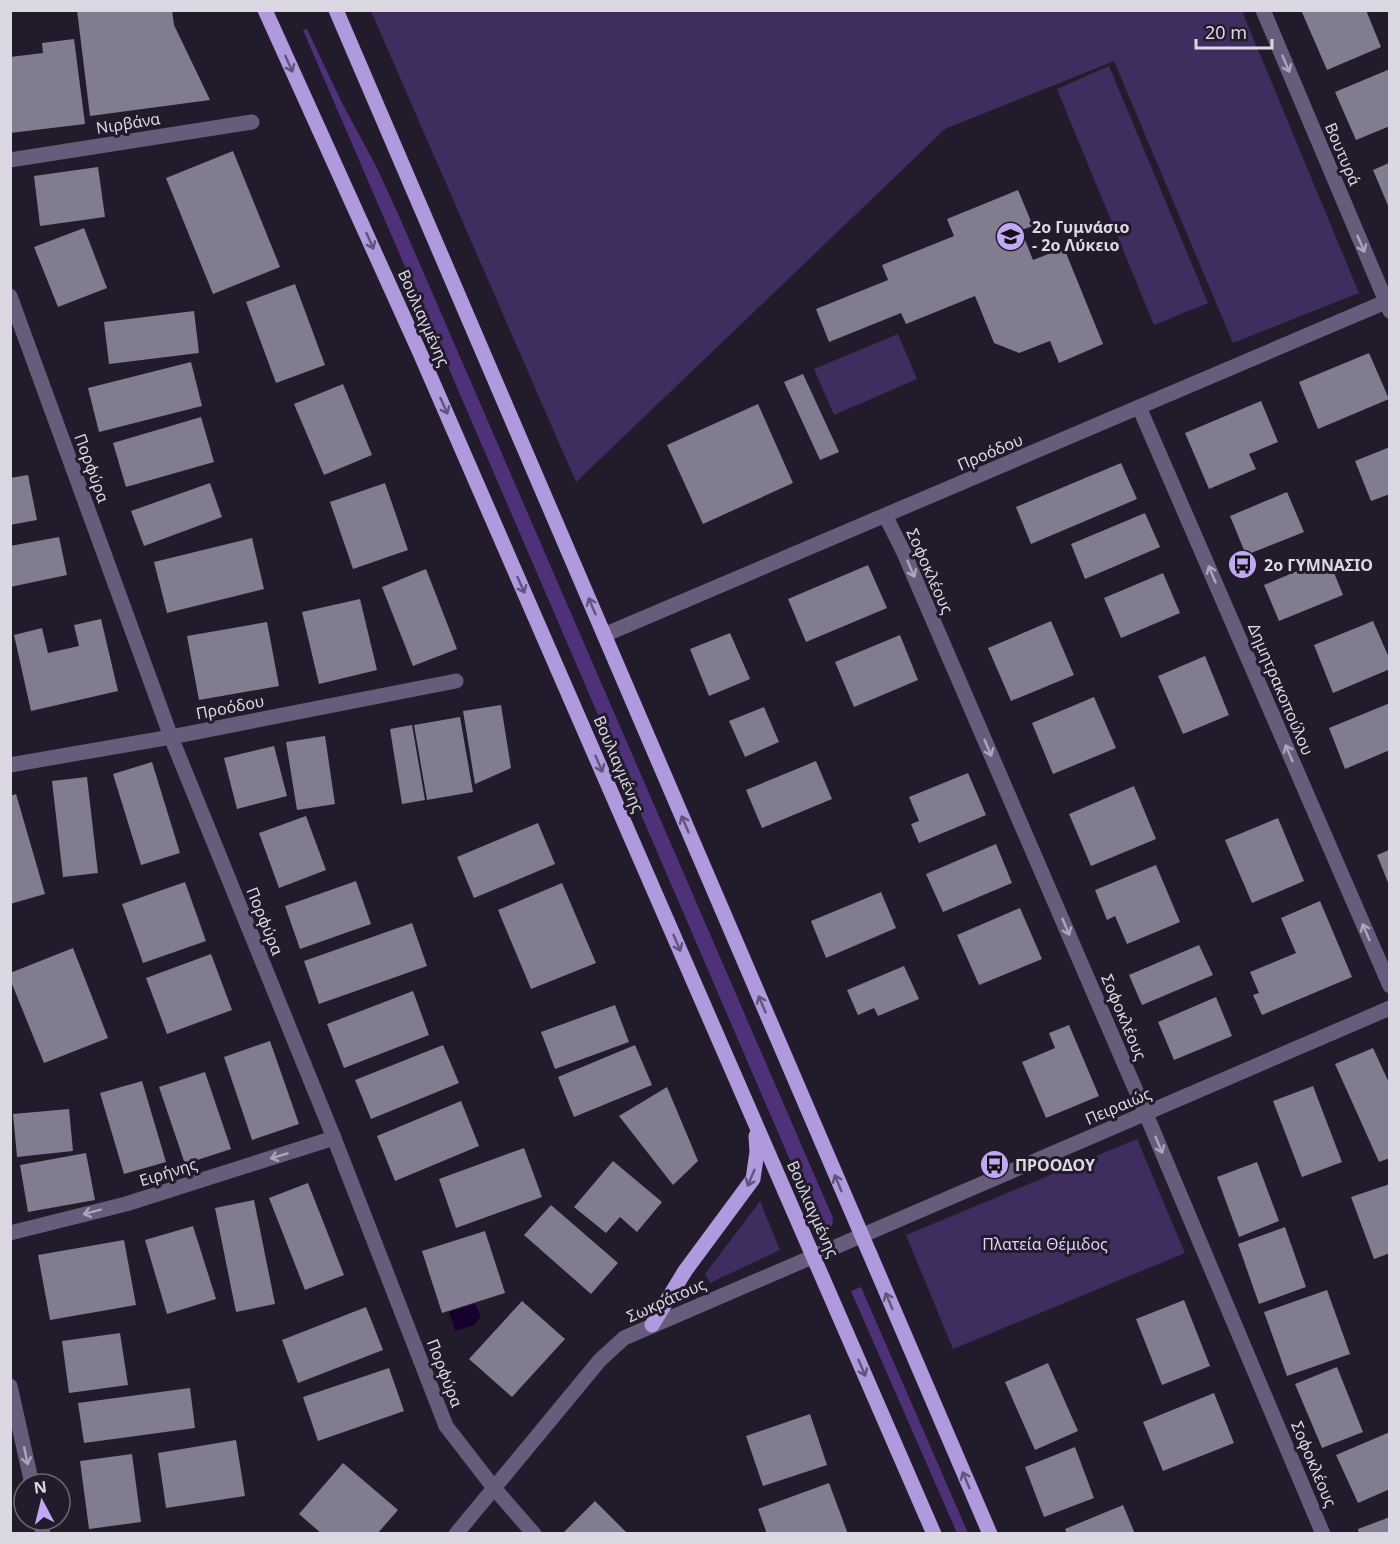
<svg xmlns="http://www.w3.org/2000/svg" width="1400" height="1544" font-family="'Noto Sans',sans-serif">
	<rect width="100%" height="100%" fill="#211b2b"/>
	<g fill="#402d5f">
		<polygon points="371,11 1242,11 1359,293 1233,343 1114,61 945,129 576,482"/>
		<polygon points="1109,66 1208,303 1154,325 1057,89"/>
		<polygon points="898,334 917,379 834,415 814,369"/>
		<polygon points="1137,1139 1185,1253 953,1349 906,1235"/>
		<polygon points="760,1201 780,1250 710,1283 705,1274"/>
	</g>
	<g fill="#4e3178">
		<polygon points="307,29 341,101 376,166 399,216 833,1218 832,1226 828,1229 821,1225 811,1209 303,30"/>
		<polygon points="861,1287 968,1533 957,1533 851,1291"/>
	</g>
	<polygon fill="#170030" points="475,1304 481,1317 474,1325 455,1331 449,1312"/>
	<g fill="#827c90">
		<polygon points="77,10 172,10 174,25 210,100 90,116"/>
		<polygon points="1301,10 1366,10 1381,47 1327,70"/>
		<polygon points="74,39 85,124 10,133 10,57 43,53 42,43"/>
		<polygon points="1390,69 1390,126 1356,140 1335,92"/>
		<polygon points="233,151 280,267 213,294 166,178"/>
		<polygon points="1389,163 1389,208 1373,170"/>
		<polygon points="98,167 105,217 40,226 34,176"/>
		<polygon points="1018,190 1033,226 1021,230 1033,260 1064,248 1103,344 1059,363 1050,341 1019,353 994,343 975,296 906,324 901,313 829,342 816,309 888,280 882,265 954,236 947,219"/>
		<polygon points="84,228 107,288 58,307 34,247"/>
		<polygon points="295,284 325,365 276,383 246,302"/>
		<polygon points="194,311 199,353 109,364 104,322"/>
		<polygon points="1369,353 1389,399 1318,429 1299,382"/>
		<polygon points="191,362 202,406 99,432 88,388"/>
		<polygon points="803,374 839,452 820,460 784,382"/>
		<polygon points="343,384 372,455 324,475 294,404"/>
		<polygon points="1261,401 1278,442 1249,454 1256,469 1209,489 1185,433"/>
		<polygon points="758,404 793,483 703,524 667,445"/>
		<polygon points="201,417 214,462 126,487 113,443"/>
		<polygon points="1390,447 1390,494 1371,501 1355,461"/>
		<polygon points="1121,463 1137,499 1031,544 1016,507"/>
		<polygon points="28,475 37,520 10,525 10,478"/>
		<polygon points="210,483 222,517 144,546 131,511"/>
		<polygon points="385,483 408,550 353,569 330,502"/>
		<polygon points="1287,492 1304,532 1246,555 1230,516"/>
		<polygon points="1145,513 1160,547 1085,579 1071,544"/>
		<polygon points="59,537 67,575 10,587 10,546"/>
		<polygon points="252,538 264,589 167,613 154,562"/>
		<polygon points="1328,558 1343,595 1279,621 1264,585"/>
		<polygon points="868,565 887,608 806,642 788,599"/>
		<polygon points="426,569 457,649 413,666 382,587"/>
		<polygon points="1163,573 1180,613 1121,638 1104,598"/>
		<polygon points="360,599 377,670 319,684 302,612"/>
		<polygon points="101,619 118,691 31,711 14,635 42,628 48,653 79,646 74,625"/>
		<polygon points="1051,621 1074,675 1011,701 988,648"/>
		<polygon points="1373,621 1390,660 1390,669 1333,693 1314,645"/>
		<polygon points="267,622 279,686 199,700 187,636"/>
		<polygon points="730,633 750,679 709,696 690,649"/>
		<polygon points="900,635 918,680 854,707 835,662"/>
		<polygon points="1205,656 1229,715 1183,734 1158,676"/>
		<polygon points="1094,697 1116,748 1053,774 1032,723"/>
		<polygon points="1390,703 1390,750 1345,769 1329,728"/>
		<polygon points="501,705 511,768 475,784 463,711"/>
		<polygon points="764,707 779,742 745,757 729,721"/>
		<polygon points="460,717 473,792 427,800 414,725"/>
		<polygon points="412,725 425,800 402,804 390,729"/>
		<polygon points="325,736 335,804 297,810 286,742"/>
		<polygon points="274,746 287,796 237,809 224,758"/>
		<polygon points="816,761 832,799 762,828 746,790"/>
		<polygon points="152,762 180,853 141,865 113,774"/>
		<polygon points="968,773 986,815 919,843 911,824 919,821 909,797"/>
		<polygon points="87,777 98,873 63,877 52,781"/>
		<polygon points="1134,786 1156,839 1091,866 1069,814"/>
		<polygon points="16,794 45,894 10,904 10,796"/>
		<polygon points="306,816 326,870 279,888 259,833"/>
		<polygon points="1278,818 1304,881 1252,903 1225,840"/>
		<polygon points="538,823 555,864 474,898 457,857"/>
		<polygon points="996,844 1012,883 943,912 926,874"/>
		<polygon points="1389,850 1389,885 1377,855"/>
		<polygon points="1156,865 1180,922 1127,944 1115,916 1107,920 1095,890"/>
		<polygon points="356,881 371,924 300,949 285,906"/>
		<polygon points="185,882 206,941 143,963 122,904"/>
		<polygon points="562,883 596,963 531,989 498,910"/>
		<polygon points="881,892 896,928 826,958 811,921"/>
		<polygon points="1320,901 1352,977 1262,1015 1253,995 1259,993 1250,972 1296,953 1281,918"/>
		<polygon points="1020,908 1042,959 979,985 957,935"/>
		<polygon points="412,923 427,966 319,1004 304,961"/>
		<polygon points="1199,945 1213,975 1142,1005 1129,975"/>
		<polygon points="73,948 108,1038 44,1063 10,979 10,973"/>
		<polygon points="211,954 232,1010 167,1034 146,978"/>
		<polygon points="904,966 919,999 878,1016 874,1008 858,1015 847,990"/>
		<polygon points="413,991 429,1035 344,1068 327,1024"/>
		<polygon points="1216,997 1232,1036 1174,1060 1158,1022"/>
		<polygon points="615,1005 629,1042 555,1069 541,1032"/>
		<polygon points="1069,1025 1099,1096 1046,1118 1022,1062 1055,1048 1049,1033"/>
		<polygon points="270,1041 299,1124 252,1140 224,1057"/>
		<polygon points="443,1045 459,1083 371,1119 355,1080"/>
		<polygon points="635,1045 652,1085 574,1117 558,1077"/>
		<polygon points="1373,1048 1390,1085 1390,1158 1379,1162 1335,1064"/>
		<polygon points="205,1072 231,1149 185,1164 159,1087"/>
		<polygon points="142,1081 166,1162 124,1174 100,1093"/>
		<polygon points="1313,1086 1342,1162 1302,1177 1273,1101"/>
		<polygon points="667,1087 698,1161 673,1185 619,1116"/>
		<polygon points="461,1101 479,1146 395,1181 377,1136"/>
		<polygon points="69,1109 73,1151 17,1157 13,1114"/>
		<polygon points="524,1148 542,1197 456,1228 439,1179"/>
		<polygon points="86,1153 95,1200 28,1212 20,1165"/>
		<polygon points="613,1161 662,1202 637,1232 620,1217 606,1233 574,1207"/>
		<polygon points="1257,1162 1279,1221 1239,1237 1217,1177"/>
		<polygon points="308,1183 344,1275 305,1290 269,1198"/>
		<polygon points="1390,1184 1390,1253 1374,1259 1351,1197"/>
		<polygon points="254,1200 275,1304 236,1312 215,1208"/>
		<polygon points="551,1205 618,1263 591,1294 524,1235"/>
		<polygon points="193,1226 216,1299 167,1314 145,1240"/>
		<polygon points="1285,1227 1306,1287 1259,1304 1238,1244"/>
		<polygon points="485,1231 505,1293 442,1313 422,1251"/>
		<polygon points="124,1240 136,1305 50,1320 38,1255"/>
		<polygon points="1327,1290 1350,1354 1287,1376 1264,1312"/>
		<polygon points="1184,1300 1210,1366 1162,1385 1136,1319"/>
		<polygon points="522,1301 565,1339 512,1397 469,1359"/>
		<polygon points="366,1307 383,1350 298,1383 282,1340"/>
		<polygon points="120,1333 128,1385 69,1393 62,1341"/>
		<polygon points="1048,1363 1078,1431 1035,1450 1005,1382"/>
		<polygon points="1337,1367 1363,1432 1322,1448 1295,1384"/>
		<polygon points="389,1368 404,1411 318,1441 303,1397"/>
		<polygon points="190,1388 195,1428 84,1443 78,1403"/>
		<polygon points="1214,1393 1234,1443 1163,1471 1143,1422"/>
		<polygon points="810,1414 827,1465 763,1486 746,1436"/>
		<polygon points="1390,1432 1390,1489 1358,1503 1336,1455"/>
		<polygon points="236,1440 245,1496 166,1508 158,1453"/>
		<polygon points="1075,1447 1094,1498 1044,1517 1025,1467"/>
		<polygon points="132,1454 141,1522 89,1529 80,1461"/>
		<polygon points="343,1463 398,1510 377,1534 322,1534 299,1514"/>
		<polygon points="829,1483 848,1534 767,1534 758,1509"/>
		<polygon points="595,1501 628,1534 562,1534"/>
		<polygon points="1123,1505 1135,1534 1067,1534 1065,1529"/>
		<polygon points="1390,1517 1390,1534 1359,1534 1358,1529"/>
	</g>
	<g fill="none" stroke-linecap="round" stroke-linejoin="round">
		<g stroke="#675c7c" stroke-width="15">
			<polyline points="1263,10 1390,311"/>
			<polyline points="10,160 252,122"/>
			<polyline points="10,296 171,737 334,1138 446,1426 494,1488 534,1534"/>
			<polyline points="1139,407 1390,986"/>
			<polyline points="886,517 904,553 1146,1114 1323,1534"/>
			<polyline points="604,635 1390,300"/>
			<polyline points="10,765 171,737 456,681"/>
			<polyline points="10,1233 126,1204 334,1138"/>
			<polyline points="10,1386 32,1484"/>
			<polyline points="40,1520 43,1534"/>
			<polyline points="456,1534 600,1360 624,1338 1390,1008"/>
		</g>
		<g stroke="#b099dd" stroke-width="15">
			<polyline points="265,10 420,353 934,1534"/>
			<polyline points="336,10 990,1534"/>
			<polyline points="652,1325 685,1271 753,1179 757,1152 756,1136"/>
		</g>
	</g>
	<defs><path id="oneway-shaft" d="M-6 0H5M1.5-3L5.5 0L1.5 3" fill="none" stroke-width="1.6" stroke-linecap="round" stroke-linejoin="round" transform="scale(1.5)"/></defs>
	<g stroke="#61547b">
		<use href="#oneway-shaft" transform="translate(289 64) rotate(66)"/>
		<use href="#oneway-shaft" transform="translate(370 241) rotate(66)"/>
		<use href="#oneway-shaft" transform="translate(444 406) rotate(66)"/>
		<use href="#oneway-shaft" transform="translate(521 585) rotate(66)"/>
		<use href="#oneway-shaft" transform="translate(592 606) rotate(-113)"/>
		<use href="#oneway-shaft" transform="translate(599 764) rotate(67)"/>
		<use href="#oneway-shaft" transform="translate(685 824) rotate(-113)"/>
		<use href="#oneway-shaft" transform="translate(677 943) rotate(67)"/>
		<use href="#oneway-shaft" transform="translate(762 1004) rotate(-113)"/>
		<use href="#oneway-shaft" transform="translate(751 1178) rotate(113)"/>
		<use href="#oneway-shaft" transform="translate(838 1183) rotate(-113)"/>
		<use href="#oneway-shaft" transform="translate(889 1301) rotate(-113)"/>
		<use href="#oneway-shaft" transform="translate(862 1368) rotate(67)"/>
		<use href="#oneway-shaft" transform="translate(966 1480) rotate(-113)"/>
	</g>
	<g stroke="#ada6ba">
		<use href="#oneway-shaft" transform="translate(1286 64) rotate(67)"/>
		<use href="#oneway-shaft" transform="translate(1361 244) rotate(67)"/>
		<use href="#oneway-shaft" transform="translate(911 569) rotate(67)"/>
		<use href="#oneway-shaft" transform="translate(1212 574) rotate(-113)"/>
		<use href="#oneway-shaft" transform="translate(988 748) rotate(67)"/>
		<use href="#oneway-shaft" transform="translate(1289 753) rotate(-113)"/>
		<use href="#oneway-shaft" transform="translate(1066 927) rotate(67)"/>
		<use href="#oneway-shaft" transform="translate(1366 932) rotate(-113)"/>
		<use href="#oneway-shaft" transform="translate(1159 1145) rotate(67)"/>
		<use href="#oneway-shaft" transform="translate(279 1156) rotate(163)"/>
		<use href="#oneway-shaft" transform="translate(92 1212) rotate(165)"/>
		<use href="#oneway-shaft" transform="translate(26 1456) rotate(78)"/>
	</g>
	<defs>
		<symbol id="school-disc" viewBox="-11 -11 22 22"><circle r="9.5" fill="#c2a8f3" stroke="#211b2b"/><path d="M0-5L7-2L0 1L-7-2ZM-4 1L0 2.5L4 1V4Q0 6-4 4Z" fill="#111"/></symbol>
		<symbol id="bus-disc" viewBox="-11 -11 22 22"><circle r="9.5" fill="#c2a8f3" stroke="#211b2b"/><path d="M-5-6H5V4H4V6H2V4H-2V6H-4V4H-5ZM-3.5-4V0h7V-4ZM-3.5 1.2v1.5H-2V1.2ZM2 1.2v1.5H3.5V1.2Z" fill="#111"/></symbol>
	</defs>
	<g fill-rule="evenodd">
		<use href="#school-disc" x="994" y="220" width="33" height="33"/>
		<use href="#bus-disc" x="1226" y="548" width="33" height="33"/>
		<use href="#bus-disc" x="978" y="1148" width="33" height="33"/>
	</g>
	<g text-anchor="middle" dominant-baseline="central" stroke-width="6" stroke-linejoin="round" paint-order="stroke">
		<g font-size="16" fill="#dcd8e3" stroke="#211b2b">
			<text transform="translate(128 123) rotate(-9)">Νιρβάνα</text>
			<text transform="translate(1343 154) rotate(67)">Βουτυρά</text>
			<text transform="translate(424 318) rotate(66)">Βουλιαγμένης</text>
			<text transform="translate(990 452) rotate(-23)">Προόδου</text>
			<text transform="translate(92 468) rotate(70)">Πορφύρα</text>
			<text transform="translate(930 571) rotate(66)">Σοφοκλέους</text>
			<text transform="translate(1281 689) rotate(67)">Δημητρακοπούλου</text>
			<text transform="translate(230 707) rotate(-11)">Προόδου</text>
			<text transform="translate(619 764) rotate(67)">Βουλιαγμένης</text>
			<text transform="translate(265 921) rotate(68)">Πορφύρα</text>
			<text transform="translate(1124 1017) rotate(67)">Σοφοκλέους</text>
			<text transform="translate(1118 1106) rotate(-23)">Πειραιώς</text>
			<text transform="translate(168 1172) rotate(-17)">Ειρήνης</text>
			<text transform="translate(813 1209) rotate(66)">Βουλιαγμένης</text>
			<text transform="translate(666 1300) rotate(-24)">Σωκράτους</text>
			<text transform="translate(445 1373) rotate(69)">Πορφύρα</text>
			<text transform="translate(1314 1464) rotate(67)">Σοφοκλέους</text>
		</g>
		<g font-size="16" font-weight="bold" fill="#dcd8e3" stroke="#211b2b" text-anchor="start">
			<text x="1032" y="227">2ο Γυμνάσιο<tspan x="1032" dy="18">- 2ο Λύκειο</tspan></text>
			<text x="1264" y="565">2ο ΓΥΜΝΑΣΙΟ</text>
			<text x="1015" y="1165">ΠΡΟΟΔΟΥ</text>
		</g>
		<g font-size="16" fill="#ddd0fa" stroke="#211b2b">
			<text x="1045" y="1244">Πλατεία Θέμιδος</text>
		</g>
	</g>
	<rect width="1400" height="1544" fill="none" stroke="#dcd8e3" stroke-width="24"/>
	<g transform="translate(42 1502) rotate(353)"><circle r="28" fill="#211b2b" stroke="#6c6775" stroke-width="1.5"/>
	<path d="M0-4.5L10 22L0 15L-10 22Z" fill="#c2a8f3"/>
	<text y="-9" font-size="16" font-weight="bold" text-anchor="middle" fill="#dcd8e3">N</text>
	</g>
	<path d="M1196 39v9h76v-9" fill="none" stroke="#dcd8e3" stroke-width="3"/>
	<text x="1205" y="39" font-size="18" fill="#dcd8e3" stroke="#211b2b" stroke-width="4.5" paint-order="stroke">20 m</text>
</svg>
